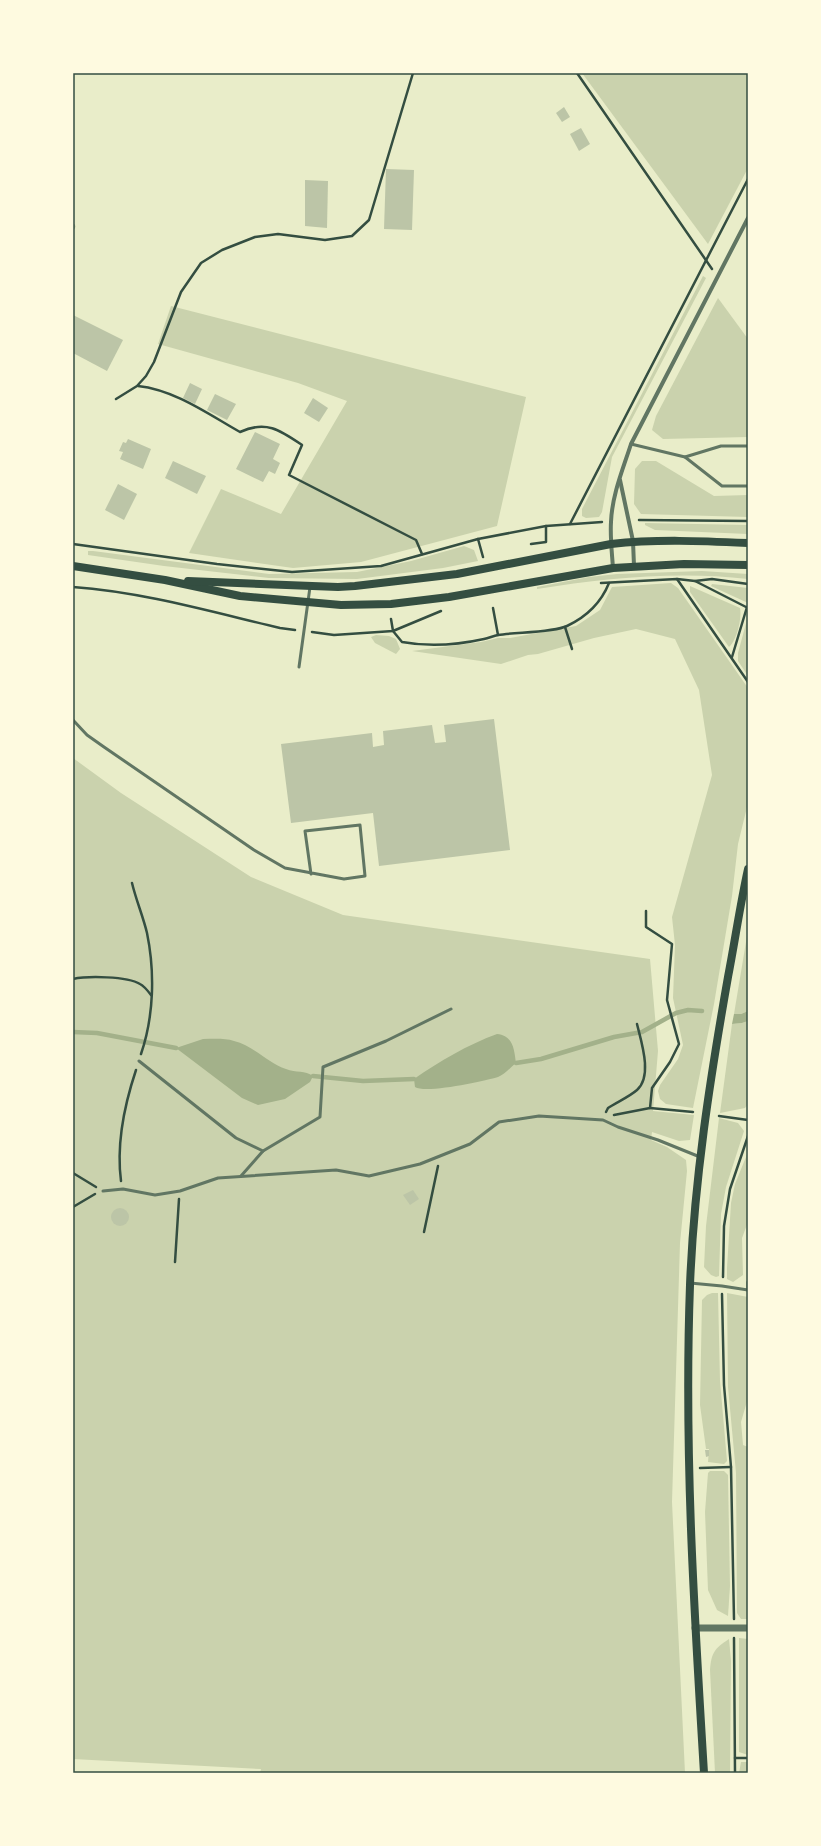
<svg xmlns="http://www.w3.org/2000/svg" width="821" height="1846" font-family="'Titillium Web',sans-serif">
	<rect width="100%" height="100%" fill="#e9edc9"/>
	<g fill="#cad2ad">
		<polygon points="582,73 748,73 748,168 708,244"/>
		<polygon points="703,276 706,278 612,457 602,512 599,517 586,518 582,516 582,509"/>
		<polygon points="718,298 748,339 748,437 663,439 652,430 656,416"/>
		<polygon points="171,306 526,397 497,526 361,562 293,568 189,553 221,489 281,514 347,401 298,383 158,344"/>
		<polygon points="642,461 656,461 714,496 748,495 748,517 641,514 634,504 635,469"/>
		<polygon points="645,523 748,525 748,534 655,530 645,525"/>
		<polygon points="464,546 474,550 478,561 443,568 357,579 269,578 164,566 88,555 88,551 93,551 269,574 357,572 411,561"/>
		<path d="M702,571l46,3v5c-71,-8 -141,-1 -211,10v-2l52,-10 28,-3z"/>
		<polygon points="671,583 678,588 748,688 748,803 738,844 732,896 714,1004 693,1108 666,1104 660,1099 658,1091 660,1085 678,1059 683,1045 673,998 675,945 672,917 712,775 699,690 675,639 636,629 594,638 538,654 528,655 501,664 412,651 481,642 498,638 510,638 576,626 600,610 612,587"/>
		<polygon points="712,584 748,588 748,603 711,586"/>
		<path d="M690,586l50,22c2,10 -3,32 -11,39l-39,-55z"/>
		<polygon points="748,616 748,676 738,661 738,653"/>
		<polygon points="376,635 389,636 396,639 400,649 396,654 375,643 371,637"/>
		<polygon points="73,758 121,793 251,877 343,915 650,959 658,1051 653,1111 694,1115 690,1140 679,1141 652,1132 651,1140 667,1147 686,1160 687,1171 680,1243 672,1502 685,1773 260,1773 261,1769 73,1759"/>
		<polygon points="748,930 748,1011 741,1014 734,1014"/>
		<polygon points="748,1021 748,1104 745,1108 720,1113 732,1024 742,1023"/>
		<polygon points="719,1118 738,1123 744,1131 726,1187 721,1214 719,1276 716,1277 711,1275 704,1267 706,1226"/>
		<polygon points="748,1152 748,1222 742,1238 743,1275 733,1282 727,1279 727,1268 731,1203 735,1184"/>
		<polygon points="712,1293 718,1293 720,1381 727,1461 724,1464 708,1462 709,1449 706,1449 700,1405 702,1300 707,1295"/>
		<polygon points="727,1293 748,1297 748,1398 741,1422 743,1445 748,1447 748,1619 741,1619 737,1613 736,1473 728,1387"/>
		<polygon points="710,1471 724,1471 728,1475 730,1586 728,1616 717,1610 708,1590 705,1512 708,1473"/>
		<polygon points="739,1638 748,1639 748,1755 739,1752"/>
		<path d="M729,1639l2,22 -1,112h-15l-5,-103c1,-17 5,-22 19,-31z"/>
		<polygon points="741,1762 748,1762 748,1773 739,1773"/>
	</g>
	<g fill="#a3b18a">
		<polygon points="748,1011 748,1021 742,1023 732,1024 734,1014 741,1014"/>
		<path d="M497,1034c17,2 17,16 19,29 -5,4 -12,12 -18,14 -14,4 -72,17 -83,10l-1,-8c26,-18 53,-34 83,-45z"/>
		<path d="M203,1039c10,0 22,-1 31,2 20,5 34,22 52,28 10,4 19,1 27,7l-3,6 -25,17 -27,6 -16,-7 -66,-50z"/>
	</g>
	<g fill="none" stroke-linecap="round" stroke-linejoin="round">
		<g stroke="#a3b18a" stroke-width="4.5">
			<polyline points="73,226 73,227"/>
			<polyline points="73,1032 97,1033 176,1048"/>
			<polyline points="516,1063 541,1059 614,1037 642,1032 676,1013 688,1010 702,1011"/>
			<polyline points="313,1076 363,1081 414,1079"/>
		</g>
	</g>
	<g fill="#bcc5a7">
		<polygon points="564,107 570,117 562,122 556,113"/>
		<polygon points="581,128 590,144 579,151 570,134"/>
		<polygon points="386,169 414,170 412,230 384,229"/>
		<polygon points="305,180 328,181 327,228 305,226"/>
		<polygon points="73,315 123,340 107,371 73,353"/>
		<polygon points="190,383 202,389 195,404 183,398"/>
		<polygon points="215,394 236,404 227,420 207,410"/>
		<polygon points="313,398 328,408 319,422 304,413"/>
		<polygon points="255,432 280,444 273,459 280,463 275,474 269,471 263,482 236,469"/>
		<polygon points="128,439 151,449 143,469 120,459 123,452 119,451 123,442 126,443"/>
		<polygon points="173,461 206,476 197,494 165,478"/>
		<rect x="747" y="463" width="1" height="12"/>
		<polygon points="118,484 137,494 124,520 105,510"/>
		<polygon points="494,719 510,850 379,866 373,813 291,823 281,744 372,733 373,747 384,745 383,731 432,725 435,743 446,742 444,725"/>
		<polygon points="413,1190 419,1199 410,1205 403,1195"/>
		<circle cx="120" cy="1217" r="9"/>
		<polygon points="705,1450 709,1450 709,1456 706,1457"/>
	</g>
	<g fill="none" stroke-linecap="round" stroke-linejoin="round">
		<g stroke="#344e41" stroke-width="2.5">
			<polyline points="577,73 712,269"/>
			<path d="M138,386c37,4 70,28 102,46 26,-12 40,-2 62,13l-13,30 127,65 6,14"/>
			<polyline points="116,399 137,386 146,376 154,362 181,292 201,263 222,250 255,237 278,234 325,240 352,236 369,220 413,73"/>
			<polyline points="639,520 748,521"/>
			<polyline points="570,524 748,179"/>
			<polyline points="478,539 546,526 602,522"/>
			<polyline points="73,544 217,564 292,572 381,566 478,539 483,557"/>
			<polyline points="531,544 546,542 546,526"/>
			<polyline points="677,579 748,682"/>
			<polyline points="695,581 712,579 748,584"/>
			<polyline points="601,583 677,579 695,581 748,608"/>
			<path d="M73,587c70,5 139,25 207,41l15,2"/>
			<polyline points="493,608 498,635"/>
			<path d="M391,619l2,12 9,11c27,5 55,3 82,-3 5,-1 9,-3 14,-4 18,-3 54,-2 69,-9 19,-9 34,-23 42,-43"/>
			<polyline points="565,627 572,649"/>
			<polyline points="312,632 334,635 393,631 441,611"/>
			<polyline points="732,657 747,607"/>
			<path d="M132,883c4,17 11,33 15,50 8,39 7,83 -6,121"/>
			<path d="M73,979c14,-3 54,-3 67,5 4,2 8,7 11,11"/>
			<polyline points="650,1108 693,1112"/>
			<path d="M606,1112l2,-4c9,-6 21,-11 29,-18 16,-14 4,-49 0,-66"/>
			<polyline points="614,1115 650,1108 652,1088 670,1062 679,1044 667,1000 672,944 646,927 646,911"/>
			<polyline points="719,1116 748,1120"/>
			<polyline points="73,1173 96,1187"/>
			<path d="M121,1181c-5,-38 3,-75 15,-111"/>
			<polyline points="73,1207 95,1194"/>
			<polyline points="424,1232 438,1166"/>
			<polyline points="175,1262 179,1199"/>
			<polyline points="723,1277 724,1226 730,1189 748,1136"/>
			<polyline points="722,1294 724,1385 731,1467 734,1619"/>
			<polyline points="700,1468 731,1467"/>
			<polyline points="734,1638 735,1773"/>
			<polyline points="735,1758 748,1758"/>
		</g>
		<g stroke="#617663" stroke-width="3">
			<polyline points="631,444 685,457 722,486 748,486"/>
			<polyline points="685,457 721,446 748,446"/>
			<polyline points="299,667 310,587"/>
			<polyline points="73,720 87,735 104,747 254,850 285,868 344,879 365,876 360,825 305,831 311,874"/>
			<polyline points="139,1061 236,1138 263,1151"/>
			<polyline points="241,1176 263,1151 320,1117 323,1067 386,1041 451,1009"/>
			<polyline points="103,1191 123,1189 155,1195 180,1191 218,1178 336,1170 369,1176 420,1164 470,1144 499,1122 539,1116 603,1120 618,1127 658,1140 700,1157"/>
			<polyline points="690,1283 722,1286 748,1290"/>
			<polyline points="748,1290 748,1282"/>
		</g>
		<g stroke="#617663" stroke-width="4">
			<polyline points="620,480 633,541 634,566"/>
			<path d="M613,568c-1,-15 -3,-31 -2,-46 1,-27 12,-53 20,-78l117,-226"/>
		</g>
		<polyline stroke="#617663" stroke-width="7" points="695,1628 748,1628"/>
		<g stroke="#344e41" stroke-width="8">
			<polyline points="73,566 165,580 240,596 341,605 391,604 449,597 613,568 684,564 748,565"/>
			<path d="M188,581l150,6 17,-1 102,-12 154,-30c45,-5 91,-3 137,-1"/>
			<path d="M704,1773c-10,-163 -20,-325 -14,-488 4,-103 20,-206 38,-308 7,-36 12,-72 20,-108"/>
		</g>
	</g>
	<rect width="821" height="1846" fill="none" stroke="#fefae0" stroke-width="148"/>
	<rect x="74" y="74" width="673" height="1698" fill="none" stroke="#344e41" stroke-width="1.5"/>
</svg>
